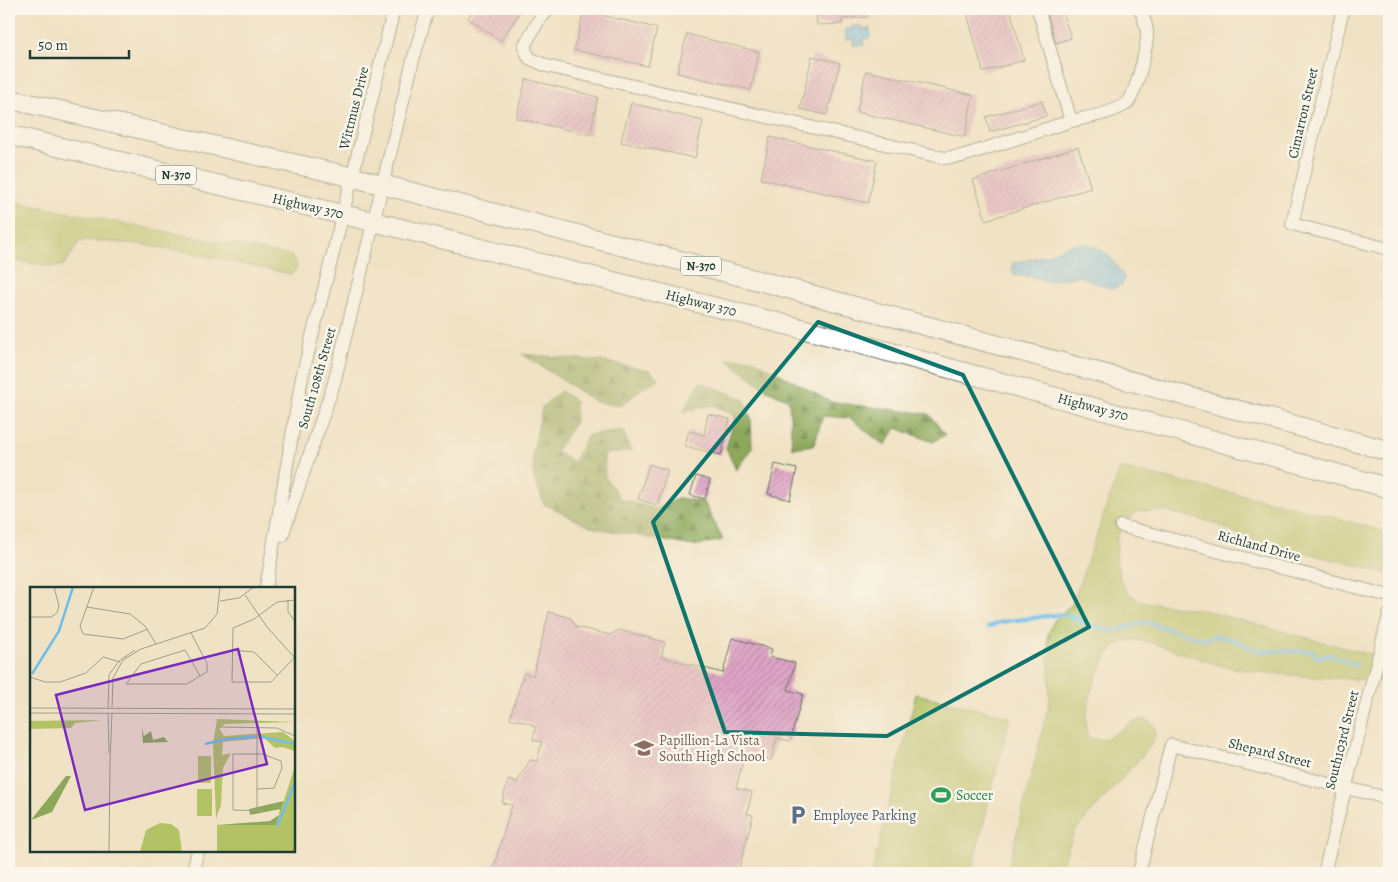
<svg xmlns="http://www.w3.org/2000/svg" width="1398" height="882" font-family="Alegreya,serif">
	<defs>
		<pattern id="forest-firs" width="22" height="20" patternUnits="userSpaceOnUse" patternTransform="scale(1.25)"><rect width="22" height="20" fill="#8da85a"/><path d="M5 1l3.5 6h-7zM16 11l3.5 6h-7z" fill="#738a4b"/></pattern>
		<pattern id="water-ripples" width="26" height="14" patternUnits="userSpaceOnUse" patternTransform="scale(1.25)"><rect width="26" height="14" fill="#70bdea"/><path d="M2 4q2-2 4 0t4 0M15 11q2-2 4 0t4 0" fill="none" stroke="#5b9bbe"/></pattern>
		<pattern id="building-hatch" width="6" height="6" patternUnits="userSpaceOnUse" patternTransform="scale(1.25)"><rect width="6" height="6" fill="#e0a6c7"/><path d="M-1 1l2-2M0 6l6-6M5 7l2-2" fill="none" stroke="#b588a2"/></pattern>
	</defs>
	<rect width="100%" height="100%" fill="#fbf7ec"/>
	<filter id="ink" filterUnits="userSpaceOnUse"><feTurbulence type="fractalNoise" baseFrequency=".02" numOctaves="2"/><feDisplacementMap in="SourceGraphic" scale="10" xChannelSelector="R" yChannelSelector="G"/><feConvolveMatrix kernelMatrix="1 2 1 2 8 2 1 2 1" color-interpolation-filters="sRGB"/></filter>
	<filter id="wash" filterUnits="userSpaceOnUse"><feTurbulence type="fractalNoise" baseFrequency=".0096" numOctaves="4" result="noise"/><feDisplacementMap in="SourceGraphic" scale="20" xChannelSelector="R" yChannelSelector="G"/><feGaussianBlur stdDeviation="1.12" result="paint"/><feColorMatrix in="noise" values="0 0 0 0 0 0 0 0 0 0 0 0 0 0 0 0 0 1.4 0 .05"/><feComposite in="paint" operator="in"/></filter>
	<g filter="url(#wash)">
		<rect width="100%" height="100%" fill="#f0e2c4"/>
		<g fill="#b2c265" stroke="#68804c">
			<path d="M9,201l282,55c7,6 8,15 -1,18l-103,-22 -50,-8 -51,-4 -7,2 -14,22 -8,3 -48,-7z"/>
			<path d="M1120,468l180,40 89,25v41l-82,-21 -48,-9 -45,-21 -49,-12h-26l-14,10 -8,16 -1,23 5,22 8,12 12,7 65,10 150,40 33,7v23c-48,-3 -96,-4 -144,-11 -28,-3 -54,-15 -81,-23 -12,-4 -24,-9 -37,-6 -27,4 -46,72 -40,95 8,5 14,4 22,1 11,-4 34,-29 45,-11 4,7 -1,15 -5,22l-75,84 -15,41h-52l43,-173 -2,-65 6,-14 10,-10 8,-6z"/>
			<polygon points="916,694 1010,717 971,873 872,873"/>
		</g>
		<g fill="url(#forest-firs)" stroke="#567247">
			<polygon points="522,354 601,361 649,370 659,379 644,387 621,406 596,402"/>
			<polygon points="726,359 753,359 831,402 929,414 945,435 933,442 896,428 885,446 850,418 823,416 814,445 792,448 789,400 767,390"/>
			<polygon points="700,382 744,399 751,419 752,448 736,470 726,448 735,416 714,405 683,412"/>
			<polygon points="561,391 575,401 575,423 556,452 574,462 588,435 623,430 631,451 604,454 605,477 621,499 656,509 679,498 704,502 723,540 693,546 590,527 544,504 534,478 533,453 542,407"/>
		</g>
		<g fill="url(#water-ripples)" stroke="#487d8f">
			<polygon points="852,26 862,26 863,29 870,28 870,38 863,39 864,45 853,45 853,39 846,40 845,29 852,29"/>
			<path d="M1083,244c22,3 28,14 40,31l1,3 -2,7 -11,4 -31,-13 -32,5 -15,-4 -20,-2 -1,-8 1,-4 34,-8 23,-10z"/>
		</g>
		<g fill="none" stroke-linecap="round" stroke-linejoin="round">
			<polyline stroke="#70bdea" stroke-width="4" points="988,627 1001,622 1064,614 1090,625 1113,631 1146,622 1198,638 1207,639 1214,636 1229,638 1258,651 1310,651 1314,652 1316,657 1330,655 1357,665"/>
		</g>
		<g id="blocks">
			<g fill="url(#building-hatch)">
				<polygon points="474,9 522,9 501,41 468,18"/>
				<polygon points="816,9 867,9 868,17 842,19 842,24 817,25"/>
				<polygon points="966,9 1010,9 1024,60 983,72"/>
				<polygon points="1046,9 1061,9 1071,38 1056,43"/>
				<polygon points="584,11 657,28 648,66 574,50"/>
				<polygon points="687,34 759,52 751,90 677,73"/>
				<polygon points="812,56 840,63 827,115 800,109"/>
				<polygon points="866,71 973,95 965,137 857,112"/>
				<polygon points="526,79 598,97 590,135 516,118"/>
				<polygon points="1042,101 1046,116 990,132 986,117"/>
				<polygon points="631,103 703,121 695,158 621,142"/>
				<polygon points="770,137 877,161 868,203 761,179"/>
				<polygon points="1078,147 1091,188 986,220 973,180"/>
				<polygon points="708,414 730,419 721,455 685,446 689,431 704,435"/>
				<polygon points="649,464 668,470 657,505 638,499"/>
				<polygon points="775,464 797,469 790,500 768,494"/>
				<polygon points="696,476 710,480 705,499 690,495"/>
				<polygon points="549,612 571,618 576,627 610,635 619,630 665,642 661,657 723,673 732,638 772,649 770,657 795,663 788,690 803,694 790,741 777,738 771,760 745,753 736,788 752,792 747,814 753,815 738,873 492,873 512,805 502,803 508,780 517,783 530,760 537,761 542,742 533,740 536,727 532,726 532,724 510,718 524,673 533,676"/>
			</g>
		</g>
	</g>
	<g filter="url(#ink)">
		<use href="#blocks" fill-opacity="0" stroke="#687766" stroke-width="1"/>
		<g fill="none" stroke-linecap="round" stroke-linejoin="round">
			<defs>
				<g id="minor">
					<polyline points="549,9 539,20 524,46 529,58 547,66 945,158 962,156 1071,121 1038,9"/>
					<polyline points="1343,9 1292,224 1389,249"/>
					<path d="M1071,121c17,-4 40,-7 55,-17 10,-8 22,-60 21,-73 -1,-7 -4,-15 -7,-22"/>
					<polyline points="1121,526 1389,596"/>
					<polyline points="282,536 334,383 413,60 425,19 429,9"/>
					<polyline points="266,588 302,377 394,9"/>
					<polyline points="192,873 198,851"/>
					<polyline points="1139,873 1171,745 1379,796 1389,801"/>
					<polyline points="1324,873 1389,615"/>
				</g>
				<g id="highway">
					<polyline points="9,99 352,177 768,283 1389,451"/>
					<polyline points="9,135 391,226 827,335 1389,488"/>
				</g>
			</defs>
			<use href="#minor" stroke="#687766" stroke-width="14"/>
			<use href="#highway" stroke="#687766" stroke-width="21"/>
			<use href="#minor" stroke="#fff" stroke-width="12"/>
			<use href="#highway" stroke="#fff" stroke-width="19"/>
		</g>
	</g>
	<path d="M0 0H1398V882H0ZM818,322l145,53 126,252 -202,109 -162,-4 -72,-210z" fill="#f0e2c4" fill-opacity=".55" fill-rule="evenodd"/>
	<path fill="none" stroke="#0f766e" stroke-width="4" stroke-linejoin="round" d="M818,322l145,53 126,252 -202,109 -162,-4 -72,-210z"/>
	<defs>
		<symbol id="school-bare" viewBox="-9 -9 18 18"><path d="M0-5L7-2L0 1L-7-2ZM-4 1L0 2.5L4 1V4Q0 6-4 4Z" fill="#8d6e63" stroke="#fbf7ec" stroke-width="2.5" paint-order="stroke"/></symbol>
		<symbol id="stadium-bare" viewBox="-9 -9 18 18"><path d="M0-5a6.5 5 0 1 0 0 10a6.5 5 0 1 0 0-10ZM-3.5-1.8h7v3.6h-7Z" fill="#2e9e5b" stroke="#fbf7ec" stroke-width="2.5" paint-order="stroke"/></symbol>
		<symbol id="parking-bare" viewBox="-9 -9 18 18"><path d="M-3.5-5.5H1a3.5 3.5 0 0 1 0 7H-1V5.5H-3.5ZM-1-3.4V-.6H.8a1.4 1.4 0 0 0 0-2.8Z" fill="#5c6f8a" stroke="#fbf7ec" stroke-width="2.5" paint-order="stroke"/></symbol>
	</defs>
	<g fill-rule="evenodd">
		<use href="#school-bare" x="630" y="734" width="28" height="28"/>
		<use href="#stadium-bare" x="927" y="781" width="28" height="28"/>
		<use href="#parking-bare" x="784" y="801" width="28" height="28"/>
	</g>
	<g text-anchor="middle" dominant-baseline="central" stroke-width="5" stroke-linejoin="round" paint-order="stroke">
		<g fill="#fbf7ec" stroke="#61756b" stroke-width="1">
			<rect x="156" y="165.5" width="40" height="19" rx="4"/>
			<rect x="681" y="256.5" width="40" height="19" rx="4"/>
		</g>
		<g font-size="12" font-weight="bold" fill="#1f3d34">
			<text x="176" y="175">N-370</text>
			<text x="701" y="266">N-370</text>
		</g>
		<g font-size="14" fill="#1f3d34" stroke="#fbf7ec">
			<text transform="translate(354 108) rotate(-76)">Wittmus Drive</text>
			<text transform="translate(1303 113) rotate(-77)">Cimarron Street</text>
			<text transform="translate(308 206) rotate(13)">Highway 370</text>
			<text transform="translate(701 303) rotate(14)">Highway 370</text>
			<text transform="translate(317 378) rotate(-74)">South 108th Street</text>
			<text transform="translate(1093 407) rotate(15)">Highway 370</text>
			<text transform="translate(1259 546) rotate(15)">Richland Drive</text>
			<text transform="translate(1342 740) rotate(-76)">South103rd Street</text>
			<text transform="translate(1270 753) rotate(14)">Shepard Street</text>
		</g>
		<g font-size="14" fill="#785e54" stroke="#fbf7ec" text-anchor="start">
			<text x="659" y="740">Papillion-La Vista<tspan x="659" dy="16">South High School</tspan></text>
		</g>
		<g font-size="14" fill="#27864d" stroke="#fbf7ec" text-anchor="start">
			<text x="956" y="795">Soccer</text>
		</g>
		<g font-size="14" fill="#4e5e75" stroke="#fbf7ec" text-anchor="start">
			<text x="813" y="815">Employee Parking</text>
		</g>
	</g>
	<g transform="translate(30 587)">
		<rect width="265" height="265" fill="#f0e2c4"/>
		<path d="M187,132l78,3 -70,2 -6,4 5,8 59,-4 12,9v10l-13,-4 -7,1 -11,-10 -41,4 -1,13 9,-2 -8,15 -2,37 -5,14 -3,-75zM73,133l-28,3 -4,5 -41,1v-8zM168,169h13v27h-13zM167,202h15v27h-15zM130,236l11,1 8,6 3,22h-42l6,-22z" fill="#b2c265"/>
		<path d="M112,141l2,8 7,-5 2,9 11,-3 4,5 -25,1zM36,189h5l-19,36 -21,8zM254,214l-8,24h-59l53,-4 9,-6 1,-6 -30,6 -1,-6z" fill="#8da85a"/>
		<path d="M265,179v86h-78v-27h59z" fill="#b2c265"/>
		<path fill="none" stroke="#70bdea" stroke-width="2.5" d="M2,87l27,-43 14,-44M232,150l33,7M175,157l21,-5 29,-2M247,239l18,-43"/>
		<path fill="none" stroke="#9ca08a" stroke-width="1" d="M64,0l-14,39 3,8 40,5 25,-10M215,8l22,32 28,31M258,13v12l7,9M190,14l19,-3 15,-11M57,20l43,7 15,12 11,18M0,30h21l6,-4 2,-7 -5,-19M161,46l16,30v9l-7,4M155,63l15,26 -13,8h-61l15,-20zM202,63l22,2 23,23M265,70l-24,25h-39l1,-54 21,-9 23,-17 18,-2M0,90l15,5h15l26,-9 17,-16 17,5M82,120l1,-29 10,-18 18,-11 64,-21 12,-14 3,-27M0,121l265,1M78,121l1,-33 10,-14 16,-11M0,126l265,1M78,126l1,40M189,140l58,1 18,8M80,174l2,-48M227,202l17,-1 8,-20 -1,-7 -19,-7h-29v56l33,1M227,222v-82M79,265l1,-91"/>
		<path fill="#7b2cbf" fill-opacity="0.15" stroke="#7b2cbf" stroke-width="2.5" d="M208,62l29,115 -182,46 -29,-115z"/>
		<rect width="265" height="265" fill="none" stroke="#1f3d34" stroke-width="2.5"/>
	</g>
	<rect width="1398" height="882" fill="none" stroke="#fbf7ec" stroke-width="30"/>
	<path d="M30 50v8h99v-8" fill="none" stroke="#1f3d34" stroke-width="2.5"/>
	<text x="38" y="50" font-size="15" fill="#1f3d34" stroke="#fbf7ec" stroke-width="4" paint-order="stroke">50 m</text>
</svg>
